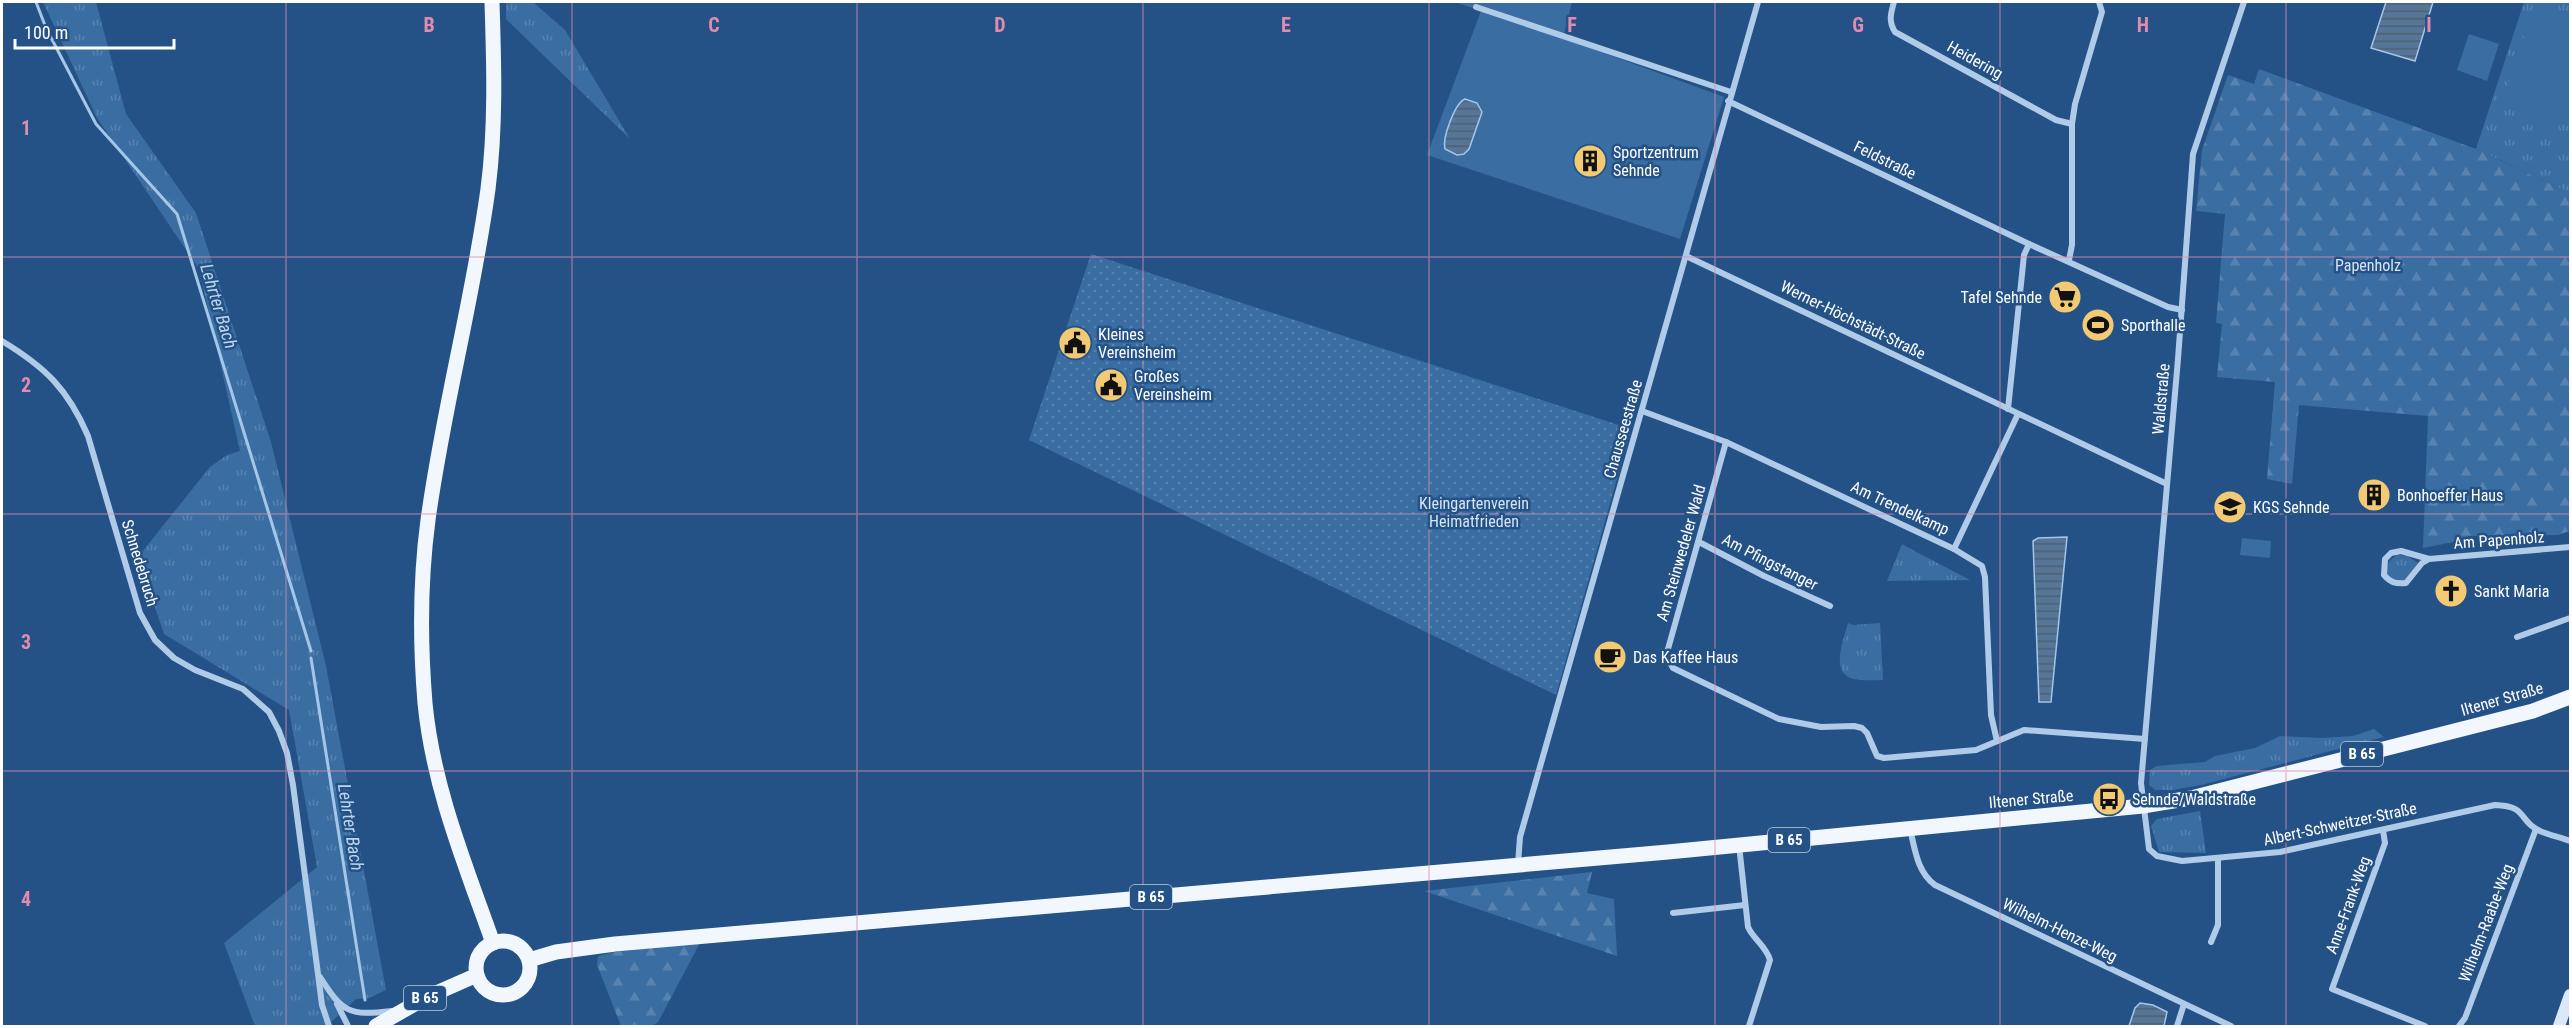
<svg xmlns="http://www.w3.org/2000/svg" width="2572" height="1028" font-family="'Roboto Condensed',sans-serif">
	<defs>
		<pattern id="grass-tufts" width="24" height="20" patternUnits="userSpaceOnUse" patternTransform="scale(1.5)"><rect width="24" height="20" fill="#3a6da2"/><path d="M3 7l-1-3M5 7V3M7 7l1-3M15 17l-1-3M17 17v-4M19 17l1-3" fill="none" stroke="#5883b0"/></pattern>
		<pattern id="forest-firs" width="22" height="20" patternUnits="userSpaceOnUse" patternTransform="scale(1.5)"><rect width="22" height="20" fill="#3a6da2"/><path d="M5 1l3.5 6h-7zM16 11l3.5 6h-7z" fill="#5883b0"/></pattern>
		<pattern id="garden-dots" width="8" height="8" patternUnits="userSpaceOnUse" patternTransform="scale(1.5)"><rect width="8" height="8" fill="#3a6da2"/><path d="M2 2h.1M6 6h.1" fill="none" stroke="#5883b0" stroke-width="1.8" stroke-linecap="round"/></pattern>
		<pattern id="water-rules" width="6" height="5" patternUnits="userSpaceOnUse" patternTransform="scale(1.5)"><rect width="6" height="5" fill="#557699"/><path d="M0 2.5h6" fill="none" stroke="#505f6f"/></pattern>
	</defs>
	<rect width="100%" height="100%" fill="#255286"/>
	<g fill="url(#grass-tufts)">
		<polygon points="43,2 96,2 126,114 196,213 271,442 326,666 386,990 369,998 356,999 327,1026 255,1026 224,943 317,867 289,710 164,634 138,557 210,467 227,455 240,451 199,269 97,118"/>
		<polygon points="506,2 533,2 565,30 630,139 506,19"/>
		<polygon points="2524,2 2570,2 2570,193 2476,149"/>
		<polygon points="1902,544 1909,548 1970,580 1887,581"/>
		<path d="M2397,555l10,1 11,7 -13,18c-8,1 -15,-2 -19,-9l3,-11z"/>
		<path d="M1848,623l5,2 27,-2 3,57c-9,0 -20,1 -29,-1 -25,-5 -10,-40 -6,-56z"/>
		<polygon points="2374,729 2384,737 2201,785 2172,790 2155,790 2149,785 2150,770 2157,766 2205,762 2215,756 2255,748 2280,736 2321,738 2353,736"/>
		<polygon points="2200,811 2206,853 2159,852 2151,826 2157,819"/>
	</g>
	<g fill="url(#forest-firs)">
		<polygon points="2259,69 2476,149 2570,193 2570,531 2558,535 2470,536 2453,542 2423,548 2428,416 2299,405 2292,484 2267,479 2275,382 2217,377 2222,324 2216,323 2225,214 2196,211 2202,150 2228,75 2254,84"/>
		<polygon points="1592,872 1587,893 1614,899 1617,956 1424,891"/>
		<polygon points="700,943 658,1022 652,1026 621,1026 597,965 598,956 614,952"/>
	</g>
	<polygon fill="url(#garden-dots)" points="1091,254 1631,429 1556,695 1029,440"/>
	<g fill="#3a6da2">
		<polygon points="1455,2 1572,2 1563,38 1724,97 1680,239 1427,155 1481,11"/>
		<polygon points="2535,2 2570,14 2570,127 2502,104"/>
		<polygon points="2469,34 2499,44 2487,81 2457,70"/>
		<polygon points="2242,538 2271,541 2270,558 2240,555"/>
	</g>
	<g fill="url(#water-rules)" stroke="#a4c6e9" stroke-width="1.5">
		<polygon points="2386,2 2433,2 2415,61 2371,48"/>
		<path d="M1465,99l12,4 5,9 -13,37 -5,5 -7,1 -12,-6c-3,-11 10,-46 20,-50z"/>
		<polygon points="2067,537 2051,702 2039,702 2033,541 2038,538"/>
		<polygon points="2140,1003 2153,1005 2167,1012 2164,1026 2129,1026 2135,1008"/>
	</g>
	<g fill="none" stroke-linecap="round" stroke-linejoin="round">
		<g stroke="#a4c6e9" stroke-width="3">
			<polyline points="36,2 46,28 96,124 177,214 311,651"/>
			<polyline points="311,658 365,1000"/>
		</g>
		<g stroke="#b0cbe8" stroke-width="6">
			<path d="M1894,2c-3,11 -6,19 1,30l161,88 16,4"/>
			<path d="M2244,2l-51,152 -15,205 -37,424 8,66 8,7 25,5 98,-9 215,-47c33,1 23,15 43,25 10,5 22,7 32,11"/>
			<polyline points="1476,7 1731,92"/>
			<polyline points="1728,101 2029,244 2168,307 2182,310"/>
			<polyline points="1686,256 2167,484"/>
			<polyline points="2069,260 2072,245 2072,124 2075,104 2102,12 2099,2"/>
			<path d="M2,341c43,26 66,48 86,95l52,177 15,27 19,18 21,12 48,19 26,23 10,19 8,22 6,32 25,189 4,31 7,21"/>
			<polyline points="2008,409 2024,255 2029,244"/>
			<polyline points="1642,411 1726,442 1954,549 1982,566 1985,577 1991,715 1997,741"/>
			<polyline points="1726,442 1668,649 1668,659 1673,668 1779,719 1821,727 1854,726 1862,728 1867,733 1877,756 1884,758 1976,750 2024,730 2145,739"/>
			<polyline points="1699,542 1764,576 1830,606"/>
			<polyline points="1954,549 2018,414"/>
			<path d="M2429,559l-7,4 -16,20c-10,1 -15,0 -22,-8l1,-16 6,-6 10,-2 28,8 141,-12"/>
			<polyline points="2517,637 2570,618"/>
			<path d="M1910,829c5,20 7,43 25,56l296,141"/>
			<polyline points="2383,830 2385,843 2332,989 2425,1026"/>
			<path d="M1739,845l9,82c6,13 18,19 22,33l-21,66"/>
			<polyline points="1518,864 1520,837 1758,2"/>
			<polyline points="1673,913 1745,905"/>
			<polyline points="2211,942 2218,925 2218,859"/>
			<path d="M320,977c23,36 29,39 72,34"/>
			<polyline points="337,1004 348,1026"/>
			<polyline points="2177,1026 2184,1004"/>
			<polyline points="2459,1026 2465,1018 2536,829"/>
		</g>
		<polyline stroke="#dae8f7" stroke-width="12" points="2559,1026 2570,995"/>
		<g stroke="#f2f7fe" stroke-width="15">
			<path d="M492,2c2,62 4,125 -4,187 -15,111 -45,220 -60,331 -8,60 -8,122 -3,183 8,84 40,161 68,240"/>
			<circle cx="503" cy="968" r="27"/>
			<polyline points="529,960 556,952 615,944 1668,852 2143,806 2191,798 2533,711 2570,697"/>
			<polyline points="376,1026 427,997 477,975"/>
		</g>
	</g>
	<path fill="none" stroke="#e08cad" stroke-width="1.5" stroke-opacity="0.55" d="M286,2v1024M572,2v1024M857,2v1024M1143,2v1024M1429,2v1024M1715,2v1024M2000,2v1024M2286,2v1024M2,257h2568M2,514h2568M2,771h2568"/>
	<defs>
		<symbol id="building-disc" viewBox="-11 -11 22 22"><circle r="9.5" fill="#f2ca74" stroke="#255286"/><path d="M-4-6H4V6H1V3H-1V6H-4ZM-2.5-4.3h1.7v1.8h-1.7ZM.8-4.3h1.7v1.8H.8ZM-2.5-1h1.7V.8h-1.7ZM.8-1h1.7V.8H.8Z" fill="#111"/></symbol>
		<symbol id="supermarket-disc" viewBox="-11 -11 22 22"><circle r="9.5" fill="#f2ca74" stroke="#255286"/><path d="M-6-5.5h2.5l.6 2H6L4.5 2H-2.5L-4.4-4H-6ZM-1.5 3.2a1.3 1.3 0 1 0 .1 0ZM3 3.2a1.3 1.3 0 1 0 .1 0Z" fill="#111"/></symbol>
		<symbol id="stadium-disc" viewBox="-11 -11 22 22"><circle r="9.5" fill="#f2ca74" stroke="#255286"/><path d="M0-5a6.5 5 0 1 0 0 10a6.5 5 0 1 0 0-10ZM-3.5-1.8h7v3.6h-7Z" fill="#111"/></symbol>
		<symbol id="civic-disc" viewBox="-11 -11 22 22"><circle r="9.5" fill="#f2ca74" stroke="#255286"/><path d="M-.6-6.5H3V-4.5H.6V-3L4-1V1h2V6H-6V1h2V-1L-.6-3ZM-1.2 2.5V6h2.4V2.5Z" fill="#111"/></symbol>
		<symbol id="school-disc" viewBox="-11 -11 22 22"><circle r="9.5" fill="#f2ca74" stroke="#255286"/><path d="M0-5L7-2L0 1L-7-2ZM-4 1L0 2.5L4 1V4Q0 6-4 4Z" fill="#111"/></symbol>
		<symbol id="church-disc" viewBox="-11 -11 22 22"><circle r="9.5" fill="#f2ca74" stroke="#255286"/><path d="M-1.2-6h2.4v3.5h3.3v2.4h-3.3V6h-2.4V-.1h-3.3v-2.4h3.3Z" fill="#111"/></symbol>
		<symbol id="cafe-disc" viewBox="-11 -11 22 22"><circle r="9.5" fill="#f2ca74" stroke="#255286"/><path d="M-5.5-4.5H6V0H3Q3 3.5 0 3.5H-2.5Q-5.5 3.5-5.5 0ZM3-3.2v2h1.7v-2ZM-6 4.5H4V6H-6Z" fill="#111"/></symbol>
		<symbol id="bus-disc" viewBox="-11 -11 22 22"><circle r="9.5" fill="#f2ca74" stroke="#255286"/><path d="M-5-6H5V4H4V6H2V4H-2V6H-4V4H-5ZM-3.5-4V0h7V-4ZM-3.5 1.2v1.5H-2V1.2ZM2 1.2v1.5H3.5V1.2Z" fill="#111"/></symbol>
	</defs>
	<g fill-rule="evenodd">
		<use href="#building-disc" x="1571" y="142" width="38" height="38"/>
		<use href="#supermarket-disc" x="2046" y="278" width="38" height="38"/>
		<use href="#stadium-disc" x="2079" y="306" width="38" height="38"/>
		<use href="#civic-disc" x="1056" y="324" width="38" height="38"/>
		<use href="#civic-disc" x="1092" y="366" width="38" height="38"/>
		<use href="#building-disc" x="2355" y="476" width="38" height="38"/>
		<use href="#school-disc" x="2211" y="488" width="38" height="38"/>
		<use href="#church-disc" x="2432" y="572" width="38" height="38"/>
		<use href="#cafe-disc" x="1591" y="638" width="38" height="38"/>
		<use href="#bus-disc" x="2090" y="780" width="38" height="38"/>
	</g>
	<g text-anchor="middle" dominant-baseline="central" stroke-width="5" stroke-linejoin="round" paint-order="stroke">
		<g fill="#255286" stroke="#becbdb" stroke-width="1.5">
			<rect x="2341" y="742" width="42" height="24" rx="4.5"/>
			<rect x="1768" y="828" width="42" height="24" rx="4.5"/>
			<rect x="1130" y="885" width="42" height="24" rx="4.5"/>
			<rect x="404" y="986" width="42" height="24" rx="4.5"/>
		</g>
		<g font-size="15" font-weight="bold" fill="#fff">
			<text x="2362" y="754">B 65</text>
			<text x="1789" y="840">B 65</text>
			<text x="1151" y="897">B 65</text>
			<text x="425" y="998">B 65</text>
		</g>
		<g font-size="16" fill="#fff" stroke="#255286">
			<text transform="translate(1975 60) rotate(29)">Heidering</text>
			<text transform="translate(1885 160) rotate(26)">Feldstraße</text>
			<text transform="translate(1853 320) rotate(26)">Werner-Höchstädt-Straße</text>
			<text transform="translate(2161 399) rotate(-85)">Waldstraße</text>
			<text transform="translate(1623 429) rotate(-74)">Chausseestraße</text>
			<text transform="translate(1900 508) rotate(25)">Am Trendelkamp</text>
			<text transform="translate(2499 540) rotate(-4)">Am Papenholz</text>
			<text transform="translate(1681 553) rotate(-74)">Am Steinwedeler Wald</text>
			<text transform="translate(1770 562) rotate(27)">Am Pfingstanger</text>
			<text transform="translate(140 563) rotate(73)">Schnedebruch</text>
			<text transform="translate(2502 699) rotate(-16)">Iltener Straße</text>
			<text transform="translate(2031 799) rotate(-5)">Iltener Straße</text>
			<text transform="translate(2340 824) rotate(-12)">Albert-Schweitzer-Straße</text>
			<text transform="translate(2348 905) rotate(-70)">Anne-Frank-Weg</text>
			<text transform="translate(2486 923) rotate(-69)">Wilhelm-Raabe-Weg</text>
			<text transform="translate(2060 930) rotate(26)">Wilhelm-Henze-Weg</text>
		</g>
		<g font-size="16" fill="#fff" stroke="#255286" text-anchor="start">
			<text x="1613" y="152">Sportzentrum<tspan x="1613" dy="18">Sehnde</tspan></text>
			<text x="2042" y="297" text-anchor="end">Tafel Sehnde</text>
			<text x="2121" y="325">Sporthalle</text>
			<text x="1098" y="334">Kleines<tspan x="1098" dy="18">Vereinsheim</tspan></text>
			<text x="1134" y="376">Großes<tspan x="1134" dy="18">Vereinsheim</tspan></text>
			<text x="2397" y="495">Bonhoeffer Haus</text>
			<text x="2253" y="507">KGS Sehnde</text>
			<text x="2474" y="591">Sankt Maria</text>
			<text x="1633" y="657">Das Kaffee Haus</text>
			<text x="2132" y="799">Sehnde/Waldstraße</text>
		</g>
		<g font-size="16" fill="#d4e5f6" stroke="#255286">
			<text x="2368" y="265">Papenholz</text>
			<text x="1474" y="503">Kleingartenverein<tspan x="1474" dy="18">Heimatfrieden</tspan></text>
		</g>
		<g font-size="18" font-style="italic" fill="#bbd5f0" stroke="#255286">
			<text transform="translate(219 306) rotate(73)">Lehrter Bach</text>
			<text transform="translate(351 827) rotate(81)">Lehrter Bach</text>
		</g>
	</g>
	<g font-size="20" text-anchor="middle" font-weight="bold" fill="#e08cad" stroke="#255286" stroke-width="5" stroke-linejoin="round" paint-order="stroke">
		<text x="429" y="32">B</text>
		<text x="714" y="32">C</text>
		<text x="1000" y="32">D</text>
		<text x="1286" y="32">E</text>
		<text x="1572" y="32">F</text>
		<text x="1858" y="32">G</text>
		<text x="2143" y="32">H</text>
		<text x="2429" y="32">I</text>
		<text x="26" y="135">1</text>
		<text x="26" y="392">2</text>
		<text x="26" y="649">3</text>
		<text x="26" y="906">4</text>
	</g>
	<rect width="2572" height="1028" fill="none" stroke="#ffffff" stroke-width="6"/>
	<path d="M15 39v9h159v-9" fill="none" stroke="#ffffff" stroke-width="3"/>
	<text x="24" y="39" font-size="18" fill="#ffffff" stroke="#255286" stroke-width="4.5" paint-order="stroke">100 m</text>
</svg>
